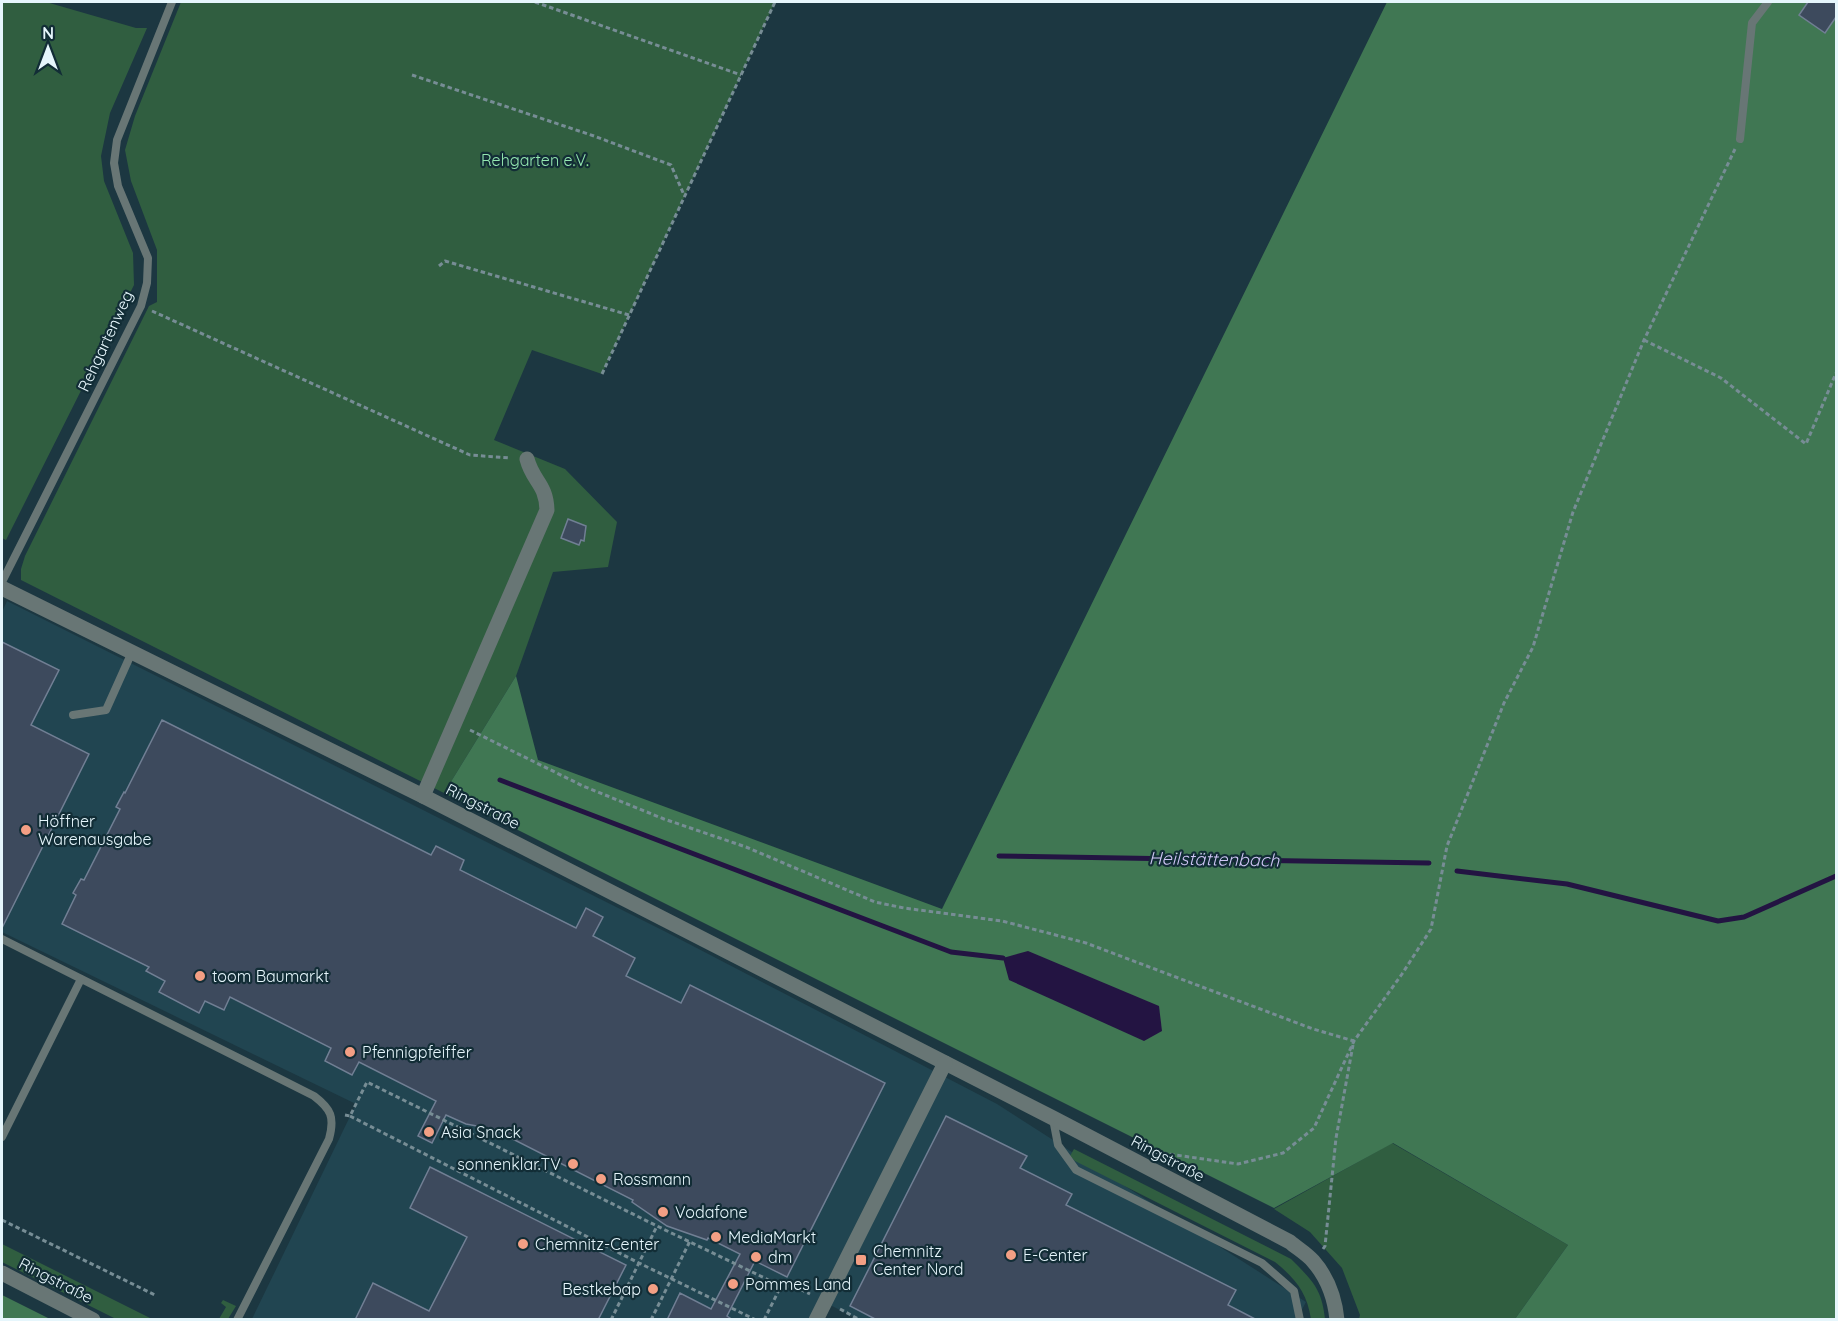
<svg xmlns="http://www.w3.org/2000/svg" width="1838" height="1321" font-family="Quicksand,sans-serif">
	<rect width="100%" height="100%" fill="#1c3741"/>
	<polygon fill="#214551" points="7,601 666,932 997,1104 1306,1302 1297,1319 860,1320 824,1302 815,1320 252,1319 356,1104 2,932 2,612"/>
	<g fill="#305e40">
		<polygon points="2,2 46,2 136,28 147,28 110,113 101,156 104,181 133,253 134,285 6,540 2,538"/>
		<polygon points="181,2 775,2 602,374 532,350 494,440 565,469 617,522 608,567 553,572 516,676 444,793 21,580 21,569 25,556 149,306 157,302 157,250 131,181 125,150 135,116"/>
		<polygon points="1392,1143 1568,1245 1515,1319 1359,1319 1360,1315 1342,1268 1310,1232 1274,1209"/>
		<path d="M1074,1149l217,110c21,21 31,30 34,60h-14c-4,-26 -15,-40 -36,-57l-200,-101 -5,-5z"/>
		<polygon points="2,1244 152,1319 116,1319 2,1262"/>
		<polygon points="223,1300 236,1306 228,1319 219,1319 226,1307 221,1303"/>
	</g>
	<g fill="#407753">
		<polygon points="1387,2 1836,2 1836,1319 1515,1319 1568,1245 1393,1143 1274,1208 444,793 516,676 538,760 942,909"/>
		<polygon points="2,1295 50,1319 2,1319"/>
	</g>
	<polygon fill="#231442" points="1028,951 1159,1006 1162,1031 1144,1041 1009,980 1003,958"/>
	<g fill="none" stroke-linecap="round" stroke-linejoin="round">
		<g stroke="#231442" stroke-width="5">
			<polyline points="500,780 951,952 1003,958"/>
			<polyline points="999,856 1429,863"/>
			<polyline points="1457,871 1567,884 1718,921 1744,917 1836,876"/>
		</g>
	</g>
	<g fill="#3d4a5d" stroke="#717f94" stroke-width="1.5">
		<polygon points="1808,2 1836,2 1836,17 1825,33 1799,15"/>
		<polygon points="568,519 586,526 584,541 581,540 579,545 561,538"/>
		<polygon points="2,642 59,670 31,725 89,754 2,928"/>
		<polygon points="162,720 431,855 436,846 464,860 460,870 576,928 586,908 603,917 593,936 635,958 626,976 681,1003 690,985 885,1083 787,1277 755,1261 727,1316 733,1320 667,1320 680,1293 711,1309 740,1254 708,1238 707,1240 667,1226 632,1202 633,1200 493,1129 466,1124 446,1115 432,1143 418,1136 436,1101 359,1062 352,1075 325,1061 331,1048 230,997 224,1010 205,1001 199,1013 159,992 165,981 146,971 149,967 62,924 76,895 73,893 81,879 84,880 120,809 116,807 124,792 125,793"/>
		<polygon points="946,1116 1027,1156 1020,1168 1072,1194 1066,1205 1236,1290 1228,1305 1257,1320 877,1320 850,1306"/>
		<polygon points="430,1167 626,1265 598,1320 355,1320 373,1283 429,1311 467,1237 410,1208"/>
	</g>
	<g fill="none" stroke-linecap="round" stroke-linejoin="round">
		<g stroke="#778d95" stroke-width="3" stroke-dasharray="4.5 3" stroke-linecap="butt">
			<polyline points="535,2 741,75"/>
			<polyline points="412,75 594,136 671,165 684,195"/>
			<polyline points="439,266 445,261 629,315"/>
			<polyline points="152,311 470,455 510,458"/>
			<polyline points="1644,340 1721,378 1806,444 1836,373"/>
			<polyline points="602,374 775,2"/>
			<polyline points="470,730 583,786 664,819 746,847 875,902 904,908 1002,921 1086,943 1313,1029 1354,1041"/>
			<polyline points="345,1115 350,1116 367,1082 657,1226 781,1286 794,1286 810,1294"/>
			<polyline points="350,1116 639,1263 756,1320"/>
			<polyline points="1155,1152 1238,1164 1283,1153 1314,1128 1354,1041 1402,974 1431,929 1447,846 1504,703 1533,647 1573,512 1644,340 1735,149"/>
			<polyline points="2,1220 155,1295"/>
			<polyline points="1323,1249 1325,1246 1336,1138 1353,1045"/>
			<polyline points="840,1309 860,1320"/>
			<polyline points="611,1320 657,1226"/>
			<polyline points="651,1320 690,1241"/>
			<polyline points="764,1320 781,1286"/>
		</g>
		<g stroke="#687675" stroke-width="8">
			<polyline points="1740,139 1752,23 1768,2"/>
			<polyline points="2,582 141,306 147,283 148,258 118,186 114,163 117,140 172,2"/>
			<polyline points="73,715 106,710 132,652"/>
			<path d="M2,939l312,157c17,13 21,21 15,43l-92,181"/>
			<polyline points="1053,1119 1058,1145 1076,1170 1262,1263 1294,1291 1300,1320"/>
			<polyline points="2,1137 81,979"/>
		</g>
		<g stroke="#687675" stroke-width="15">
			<path d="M2,588l421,208 630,322 237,124c7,6 17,12 23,19 14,16 22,38 24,59"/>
			<path d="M423,796l124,-286c-1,-27 -14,-28 -20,-51"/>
			<polyline points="2,1273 93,1320"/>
			<polyline points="816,1320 945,1063"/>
		</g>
	</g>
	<g fill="#f39f84" stroke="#122d36" stroke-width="2">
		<circle cx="26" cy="830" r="6"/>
		<circle cx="200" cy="976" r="6"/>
		<circle cx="350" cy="1052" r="6"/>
		<circle cx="429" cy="1132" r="6"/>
		<circle cx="573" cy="1164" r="6"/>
		<circle cx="601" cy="1179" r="6"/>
		<circle cx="663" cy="1212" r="6"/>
		<circle cx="716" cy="1237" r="6"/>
		<circle cx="523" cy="1244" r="6"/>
		<circle cx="1011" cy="1255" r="6"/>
		<circle cx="756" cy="1257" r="6"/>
		<rect x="855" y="1254" width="12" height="12" rx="3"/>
		<circle cx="733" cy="1284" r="6"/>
		<circle cx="653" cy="1289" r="6"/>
	</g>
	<g text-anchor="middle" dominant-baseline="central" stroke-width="4.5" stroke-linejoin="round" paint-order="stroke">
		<g font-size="16" fill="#94e7b0" stroke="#122d36">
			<text x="535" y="160">Rehgarten e.V.</text>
		</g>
		<g font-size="16" fill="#e6f6fc" stroke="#122d36">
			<text transform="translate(105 341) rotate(-65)">Rehgartenweg</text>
			<text transform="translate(483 806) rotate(27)">Ringstraße</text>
			<text transform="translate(1168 1158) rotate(28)">Ringstraße</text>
			<text transform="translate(56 1280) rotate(27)">Ringstraße</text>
		</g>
		<g font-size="16" fill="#e6f6fc" stroke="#122d36" text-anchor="start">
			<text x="38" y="821">Höffner<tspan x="38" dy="18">Warenausgabe</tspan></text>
			<text x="212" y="976">toom Baumarkt</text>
			<text x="362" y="1052">Pfennigpfeiffer</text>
			<text x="441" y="1132">Asia Snack</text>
			<text x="561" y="1164" text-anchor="end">sonnenklar.TV</text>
			<text x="613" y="1179">Rossmann</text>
			<text x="675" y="1212">Vodafone</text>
			<text x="728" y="1237">MediaMarkt</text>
			<text x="535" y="1244">Chemnitz-Center</text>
			<text x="873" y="1251">Chemnitz<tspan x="873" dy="18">Center Nord</tspan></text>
			<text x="1023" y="1255">E-Center</text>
			<text x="768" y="1257">dm</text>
			<text x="745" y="1284">Pommes Land</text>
			<text x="641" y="1289" text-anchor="end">Bestkebap</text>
		</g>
		<g font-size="18" font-style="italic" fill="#cfc5f5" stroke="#122d36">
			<text transform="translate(1214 859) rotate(1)">Heilstättenbach</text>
		</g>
	</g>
	<rect width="1838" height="1321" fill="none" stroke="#e6f6fc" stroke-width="6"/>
	<g transform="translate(48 48)" stroke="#122d36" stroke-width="4.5" paint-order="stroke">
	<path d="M0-4.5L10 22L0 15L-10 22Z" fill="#e6f6fc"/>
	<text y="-9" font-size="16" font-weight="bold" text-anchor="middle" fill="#e6f6fc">N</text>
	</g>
</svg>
